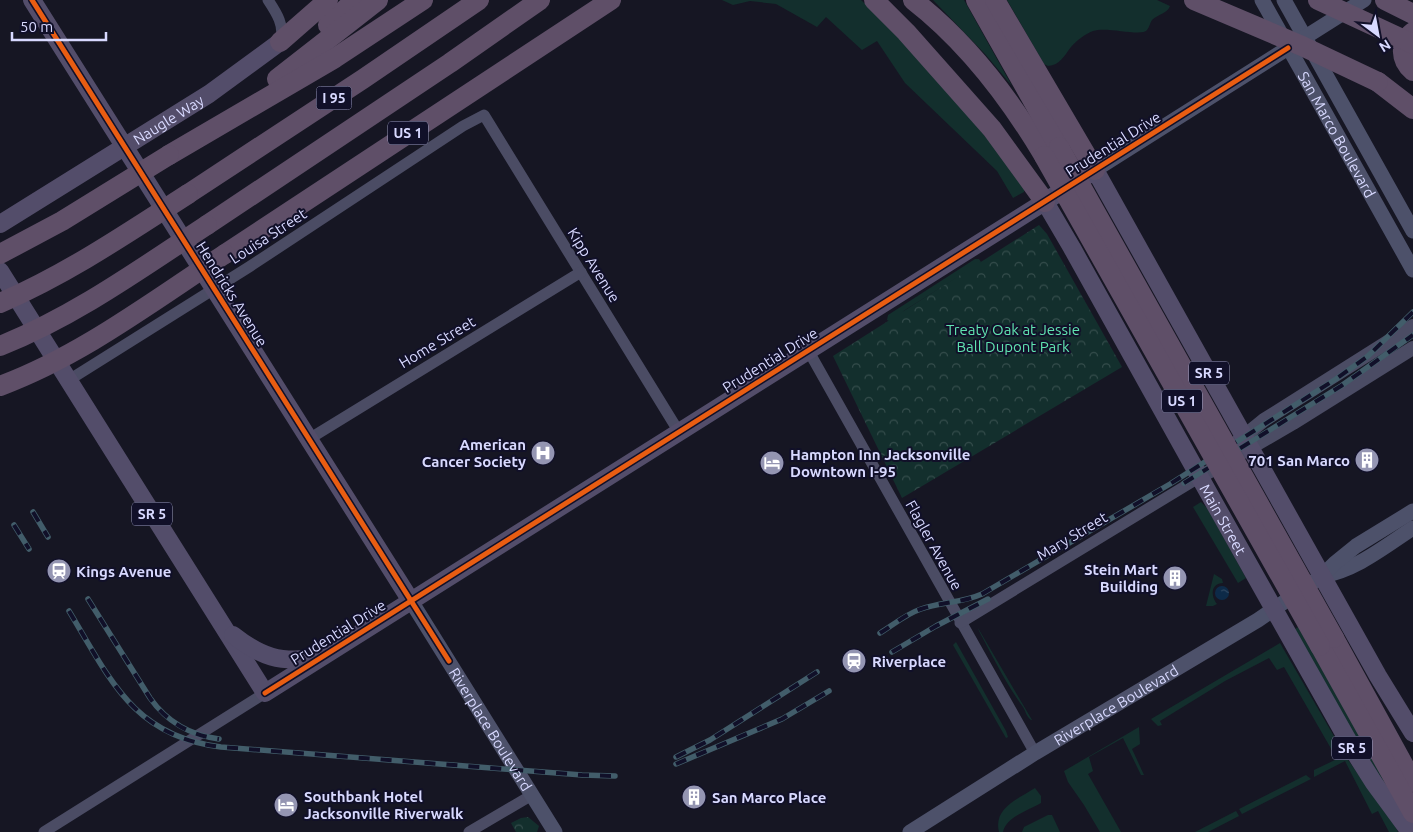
<svg xmlns="http://www.w3.org/2000/svg" width="1413" height="832" font-family="Ubuntu,sans-serif">
	<defs>
		<pattern id="park-crowns" width="20" height="18" patternUnits="userSpaceOnUse" patternTransform="scale(1.25)"><rect width="20" height="18" fill="#132f2d"/><path d="M2 6a3 3 0 1 1 6 0M12 15a3 3 0 1 1 6 0" fill="none" stroke="#354d4c"/></pattern>
		<pattern id="water-ripples" width="26" height="14" patternUnits="userSpaceOnUse" patternTransform="scale(1.25)"><rect width="26" height="14" fill="#0d2a48"/><path d="M2 4q2-2 4 0t4 0M15 11q2-2 4 0t4 0" fill="none" stroke="#304863"/></pattern>
	</defs>
	<rect width="100%" height="100%" fill="#161623"/>
	<g fill="#132f2d">
		<polygon points="722,0 861,0 913,50 1012,168 1024,189 1024,192 1013,198 997,171 905,83 877,41 862,50 826,17 817,27 776,4 750,1 733,5"/>
		<polygon points="933,0 964,0 1012,86 986,55"/>
		<path d="M1007,0h150l13,6c-3,8 -12,8 -18,14 -2,3 -3,8 -5,10 -6,7 -40,-4 -54,1 -8,3 -17,10 -22,16 -7,9 -11,18 -23,19l-4,-2z"/>
		<polygon points="975,259 979,259 981,262 970,272 966,272 905,310 891,322 887,320 888,315"/>
		<polygon points="1201,502 1207,508 1246,578 1238,583 1193,507"/>
		<path d="M1214,574l8,5 1,4c-13,1 -12,13 -6,21l-4,2h-7z"/>
		<polygon points="1298,627 1387,784 1382,787 1292,631"/>
		<path d="M978,628l54,92h-1c-5,-4 -5,-8 -8,-13 -17,-23 -30,-50 -44,-76z"/>
		<polygon points="956,642 1006,731 1008,737 1006,738 953,645"/>
		<polygon points="1280,643 1346,757 1386,814 1393,822 1398,832 1389,832 1378,811 1372,814 1345,761 1314,777 1314,770 1337,759 1284,667 1277,670 1269,658 1225,681 1160,721 1162,725 1158,726 1151,719"/>
		<polygon points="1139,727 1140,744 1132,749 1144,775 1141,775 1123,738 1089,757 1093,771 1088,774 1121,832 1100,832 1084,805 1068,782 1064,771"/>
		<polygon points="1306,775 1311,779 1242,814 1239,809"/>
		<path d="M1035,788l6,8v7c-12,7 -35,14 -38,29h-4c-6,-24 19,-33 36,-44z"/>
		<polygon points="1236,811 1239,816 1208,832 1195,832"/>
		<polygon points="1048,815 1052,815 1060,832 1022,832 1024,827"/>
	</g>
	<g fill="url(#park-crowns)">
		<polygon points="1039,225 1047,234 1122,367 902,498 833,356"/>
		<polygon points="528,817 539,826 537,832 516,832 511,823 521,818"/>
	</g>
	<circle fill="url(#water-ripples)" cx="1222" cy="593" r="7"/>
	<g fill="none" stroke-linecap="round" stroke-linejoin="round">
		<g stroke="#4b4c64" stroke-width="11">
			<path d="M268,0c8,12 18,27 12,42"/>
			<polyline points="808,350 1035,753"/>
			<polyline points="69,380 249,267 463,126 484,115 679,432"/>
			<polyline points="309,439 581,272"/>
			<polyline points="960,623 1200,477"/>
			<polyline points="44,832 265,693"/>
			<polyline points="469,832 532,795"/>
		</g>
		<g stroke="#4b4c64" stroke-width="14">
			<polyline points="1237,442 1264,420 1413,326"/>
			<polyline points="1200,477 1293,423 1413,348"/>
		</g>
		<g stroke="#4d516a" stroke-width="15">
			<path id="s1" d="M1262,0l151,270"/>
			<polyline points="1284,0 1413,231"/>
			<polyline points="1095,170 1364,0"/>
			<path d="M1322,576c34,-6 62,-29 91,-48"/>
			<path id="s2" d="M411,601l144,231"/>
			<path id="s3" d="M910,832l125,-79 223,-133 64,-44 13,-13 21,-17 57,-35"/>
		</g>
		<g stroke="#534d6a" stroke-width="18">
			<polyline points="32,0 411,601"/>
			<polyline points="1083,178 1095,170 1322,576 1378,676 1413,733"/>
			<path id="s4" d="M1045,202l27,46 122,219 161,286 19,30 36,49"/>
			<path id="s5" d="M0,224l209,-130 71,-52"/>
			<polyline points="0,271 265,693 1057,194"/>
			<path d="M233,635c28,22 47,28 82,23"/>
		</g>
		<g stroke="#5f4f68" stroke-width="20">
			<polyline points="874,0 906,32 992,129 1045,202"/>
			<path d="M913,0c54,42 96,97 131,156"/>
			<polyline points="976,0 1059,147"/>
			<polyline points="995,0 1095,170"/>
			<polyline points="1385,0 1413,14"/>
			<polyline points="328,25 355,0"/>
			<path d="M1413,32c-14,11 -13,28 0,39"/>
			<polyline points="280,42 328,0"/>
			<polyline points="277,79 378,0"/>
			<polyline points="1378,82 1413,109"/>
			<polyline points="169,155 335,58 423,0"/>
			<polyline points="188,194 363,79 479,0"/>
			<polyline points="207,225 450,63 540,0"/>
			<polyline points="225,254 611,0"/>
			<polyline points="1334,638 1413,782"/>
			<polyline points="1320,646 1413,813"/>
		</g>
		<defs>
			<g id="rail">
				<polyline points="1184,483 1341,386 1413,335"/>
				<polyline points="33,512 48,537"/>
				<polyline points="14,525 29,549"/>
				<path d="M88,599l62,99c17,24 39,37 69,41"/>
				<path d="M69,611c41,68 64,125 152,136l361,28 33,1"/>
				<path d="M880,633c13,-8 26,-19 41,-24 20,-7 41,-6 61,-15l188,-110 166,-105 32,-23 45,-44"/>
				<polyline points="892,652 936,626 988,599"/>
				<polyline points="676,757 710,740 817,672"/>
				<polyline points="676,764 782,719 829,691"/>
			</g>
		</defs>
		<use href="#rail" stroke="#425d6a" stroke-width="5.5"/>
		<use href="#rail" stroke="#111029" stroke-width="4" stroke-dasharray="11" stroke-linecap="butt"/>
		<g stroke="#5f4f68" stroke-width="20">
			<polyline points="1194,0 1302,46 1378,82"/>
			<polyline points="1318,0 1413,44"/>
			<polyline points="1059,147 1334,638"/>
			<polyline points="1044,156 1320,646"/>
			<polyline points="0,254 62,221 169,155"/>
			<path d="M0,303c67,-29 126,-69 188,-109"/>
			<path d="M0,346c75,-30 140,-77 207,-121"/>
			<path d="M0,386c81,-30 153,-85 225,-132"/>
		</g>
		<defs>
			<g id="cycleway">
				<polyline points="32,0 449,661"/>
				<polyline points="265,693 1288,48"/>
			</g>
		</defs>
		<use href="#cycleway" stroke="#111029" stroke-width="8"/>
		<use href="#cycleway" stroke="#e95d12" stroke-width="5"/>
	</g>
	<defs>
		<symbol id="hospital-disc" viewBox="-11 -11 22 22"><circle r="9.5" fill="#9495b2" stroke="#111029"/><path d="M-5-5h3v3.5h4V-5h3V5h-3V1.5h-4V5h-3Z" fill="#fff"/></symbol>
		<symbol id="building-disc" viewBox="-11 -11 22 22"><circle r="9.5" fill="#9495b2" stroke="#111029"/><path d="M-4-6H4V6H1V3H-1V6H-4ZM-2.5-4.3h1.7v1.8h-1.7ZM.8-4.3h1.7v1.8H.8ZM-2.5-1h1.7V.8h-1.7ZM.8-1h1.7V.8H.8Z" fill="#fff"/></symbol>
		<symbol id="hotel-disc" viewBox="-11 -11 22 22"><circle r="9.5" fill="#9495b2" stroke="#111029"/><path d="M-6-4.5h1.5V1H6V5H4.5V3h-9V5H-6ZM-4 0a1.8 1.8 0 1 1 3.6 0ZM.5 0V-2.5h3Q6-2.5 6 0Z" fill="#fff"/></symbol>
		<symbol id="station-disc" viewBox="-11 -11 22 22"><circle r="9.5" fill="#9495b2" stroke="#111029"/><path d="M-3-6H3Q5-6 5-4V2Q5 4 3 4L4.5 6H3L1.5 4h-3L-3 6H-4.5L-3 4Q-5 4-5 2V-4Q-5-6-3-6ZM-3.5-4v3h7v-3ZM-3.5 1v1.5H-2V1ZM2 1v1.5H3.5V1Z" fill="#fff"/></symbol>
	</defs>
	<g fill-rule="evenodd">
		<use href="#hospital-disc" x="529" y="439" width="28" height="28"/>
		<use href="#building-disc" x="1353" y="446" width="28" height="28"/>
		<use href="#hotel-disc" x="758" y="449" width="28" height="28"/>
		<use href="#station-disc" x="45" y="557" width="28" height="28"/>
		<use href="#building-disc" x="1161" y="564" width="28" height="28"/>
		<use href="#station-disc" x="840" y="647" width="28" height="28"/>
		<use href="#building-disc" x="680" y="783" width="28" height="28"/>
		<use href="#hotel-disc" x="272" y="791" width="28" height="28"/>
	</g>
	<g text-anchor="middle" dominant-baseline="central" stroke-width="4" stroke-linejoin="round" paint-order="stroke">
		<g fill="#111029" stroke="#9c9dbf" stroke-width="1">
			<rect x="316.5" y="86.5" width="35" height="23" rx="4"/>
			<rect x="388" y="121.5" width="40" height="23" rx="4"/>
			<rect x="1189" y="361.5" width="40" height="23" rx="4"/>
			<rect x="1162" y="389.5" width="40" height="23" rx="4"/>
			<rect x="132" y="502.5" width="40" height="23" rx="4"/>
			<rect x="1332" y="736.5" width="40" height="23" rx="4"/>
		</g>
		<g font-size="14" font-weight="bold" fill="#d8d9ff">
			<text x="334" y="98">I 95</text>
			<text x="408" y="133">US 1</text>
			<text x="1209" y="373">SR 5</text>
			<text x="1182" y="401">US 1</text>
			<text x="152" y="514">SR 5</text>
			<text x="1352" y="748">SR 5</text>
		</g>
		<g font-size="15" fill="#d8d9ff" stroke="#111029">
			<text stroke="none"><textPath href="#s5" startOffset="198">Naugle Way</textPath></text>
			<text stroke="none"><textPath href="#s1" startOffset="154">San Marco Boulevard</textPath></text>
			<text transform="translate(1113 144) rotate(-32)">Prudential Drive</text>
			<text transform="translate(268 236) rotate(-33)">Louisa Street</text>
			<text transform="translate(594 265) rotate(58)">Kipp Avenue</text>
			<text transform="translate(232 294) rotate(58)">Hendricks Avenue</text>
			<text transform="translate(437 342) rotate(-31)">Home Street</text>
			<text transform="translate(770 360) rotate(-32)">Prudential Drive</text>
			<text stroke="none"><textPath href="#s4" startOffset="364">Main Street</textPath></text>
			<text transform="translate(1072 536) rotate(-31)">Mary Street</text>
			<text transform="translate(934 545) rotate(61)">Flagler Avenue</text>
			<text transform="translate(338 632) rotate(-32)">Prudential Drive</text>
			<text stroke="none"><textPath href="#s3" startOffset="242">Riverplace Boulevard</textPath></text>
			<text stroke="none"><textPath href="#s2" startOffset="151">Riverplace Boulevard</textPath></text>
		</g>
		<g font-size="15" fill="#60e3b0" stroke="#111029">
			<text x="1013" y="329">Treaty Oak at Jessie<tspan x="1013" dy="17">Ball Dupont Park</tspan></text>
		</g>
		<g font-size="15" font-weight="bold" fill="#d8d9ff" stroke="#111029" text-anchor="start">
			<text x="526" y="444" text-anchor="end">American<tspan x="526" dy="17">Cancer Society</tspan></text>
			<text x="790" y="454">Hampton Inn Jacksonville<tspan x="790" dy="17">Downtown I-95</tspan></text>
			<text x="1350" y="460" text-anchor="end">701 San Marco</text>
			<text x="1158" y="569" text-anchor="end">Stein Mart<tspan x="1158" dy="17">Building</tspan></text>
			<text x="76" y="571">Kings Avenue</text>
			<text x="872" y="661">Riverplace</text>
			<text x="304" y="796">Southbank Hotel<tspan x="304" dy="17">Jacksonville Riverwalk</tspan></text>
			<text x="712" y="797">San Marco Place</text>
		</g>
	</g>
	<g transform="translate(1378 35) rotate(148)" stroke="#111029" stroke-width="4" paint-order="stroke">
	<path d="M0-4L9 19L0 12L-9 19Z" fill="#d8d9ff"/>
	<text y="-8" font-size="14" font-weight="bold" text-anchor="middle" fill="#d8d9ff">N</text>
	</g>
	<path d="M12 32v8h94v-8" fill="none" stroke="#d8d9ff" stroke-width="2.5"/>
	<text x="20" y="32" font-size="15" fill="#d8d9ff" stroke="#111029" stroke-width="4" paint-order="stroke">50 m</text>
</svg>
